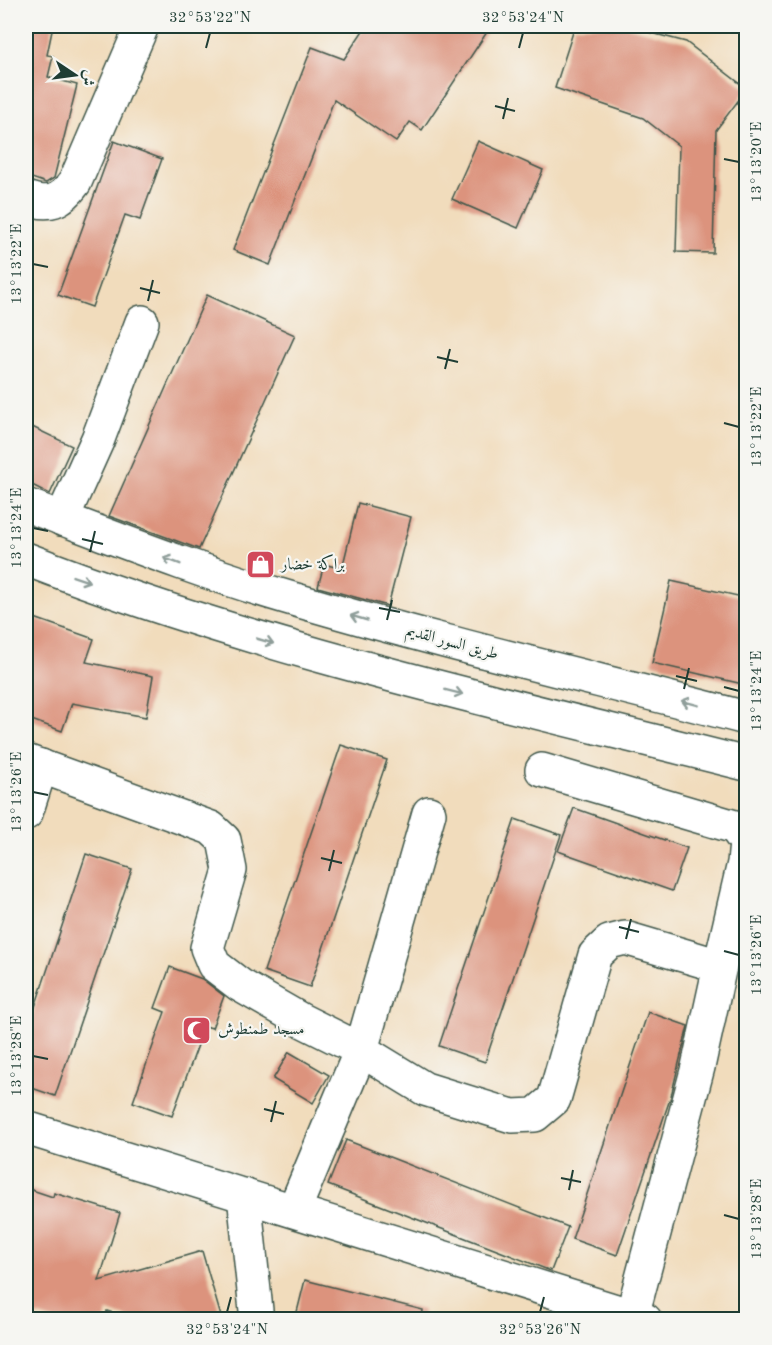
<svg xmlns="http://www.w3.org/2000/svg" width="772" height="1345" font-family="'Old Standard TT',Amiri,serif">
	<rect width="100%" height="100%" fill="#f6f6f2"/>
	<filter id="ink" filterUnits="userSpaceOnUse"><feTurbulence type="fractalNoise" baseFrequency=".0167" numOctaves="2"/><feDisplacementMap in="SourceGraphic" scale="12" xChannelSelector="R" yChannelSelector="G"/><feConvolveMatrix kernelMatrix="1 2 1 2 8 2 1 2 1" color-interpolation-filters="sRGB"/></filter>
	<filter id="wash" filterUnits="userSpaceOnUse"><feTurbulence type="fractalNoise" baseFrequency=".008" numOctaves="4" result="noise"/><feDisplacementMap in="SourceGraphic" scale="24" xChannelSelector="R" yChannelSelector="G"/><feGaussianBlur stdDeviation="1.35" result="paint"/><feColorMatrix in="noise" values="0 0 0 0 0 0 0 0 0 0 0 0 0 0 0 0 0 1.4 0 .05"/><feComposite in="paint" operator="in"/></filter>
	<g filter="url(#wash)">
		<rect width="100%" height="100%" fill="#f1dcbc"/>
		<g id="blocks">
			<g fill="#dc937d">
				<polygon points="26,26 53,26 47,55 53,56 48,77 77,85 54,178 46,183 26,176"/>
				<polygon points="366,26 491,26 422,130 410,122 396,142 334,100 270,265 233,250 312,47 344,59"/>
				<polygon points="575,26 625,26 686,42 747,89 716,130 713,253 676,252 679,146 643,118 555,88"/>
				<polygon points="114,141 162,159 140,220 125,215 92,307 58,295"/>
				<polygon points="478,141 543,170 518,228 452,199"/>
				<polygon points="207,295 295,335 199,549 109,516"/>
				<polygon points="26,424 72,446 50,494 26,482"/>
				<polygon points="358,503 411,517 388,606 318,587 324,564 342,569"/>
				<polygon points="671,581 747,598 747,685 652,663"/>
				<polygon points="26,615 94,639 86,662 153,676 146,717 72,703 62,731 26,718"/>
				<polygon points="341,745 387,760 310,987 264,971"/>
				<polygon points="574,808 687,848 672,891 558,851"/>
				<polygon points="515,819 561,835 485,1062 439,1046"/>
				<polygon points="86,854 132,869 55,1096 26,1086 26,1034"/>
				<polygon points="170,967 202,979 224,996 212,1028 205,1026 172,1116 133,1102 165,1012 155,1008"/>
				<polygon points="648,1012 688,1026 671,1096 617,1255 572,1239"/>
				<polygon points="289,1052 329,1075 313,1103 273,1079"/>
				<polygon points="346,1140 568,1227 551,1271 328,1185"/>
				<polygon points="26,1188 53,1197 54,1193 120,1213 99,1281 202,1251 222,1320 135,1320 107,1311 105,1320 52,1320 26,1312"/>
				<polygon points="305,1280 423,1310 422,1320 295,1320"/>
			</g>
		</g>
	</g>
	<g filter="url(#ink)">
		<use href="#blocks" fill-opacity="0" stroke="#3e5548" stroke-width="1.5"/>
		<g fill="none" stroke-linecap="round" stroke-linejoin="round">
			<defs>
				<g id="minor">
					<path d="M26,198c23,8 35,4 49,-16l67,-156"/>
					<polyline points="62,519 98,439 142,322"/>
					<polyline points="26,761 211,828 224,840 230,870 207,948 214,965 240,985 301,1020 361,1050 425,1089 512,1116 535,1115 554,1099 595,955 609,942 625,938 720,966 698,1067 632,1316"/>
					<polyline points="542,770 735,827 746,842"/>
					<polyline points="26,813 41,766"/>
					<polyline points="720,966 744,863 746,843"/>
					<polyline points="26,1128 645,1320"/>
					<polyline points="244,1195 257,1320"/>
					<polyline points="294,1210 361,1050 429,813"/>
				</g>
				<g id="major">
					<path d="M26,505c86,32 171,66 260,92 152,45 307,81 460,121"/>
					<path d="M26,559c233,91 478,144 720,205"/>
				</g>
			</defs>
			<use href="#minor" stroke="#3e5548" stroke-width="36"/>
			<use href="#major" stroke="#3e5548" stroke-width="36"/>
			<use href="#minor" stroke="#fff" stroke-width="33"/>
			<use href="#major" stroke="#fff" stroke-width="33"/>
		</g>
		<defs><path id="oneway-shaft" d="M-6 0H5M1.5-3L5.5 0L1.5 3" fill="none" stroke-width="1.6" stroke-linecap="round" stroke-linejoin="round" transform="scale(1.5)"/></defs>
		<g stroke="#8f9e9a">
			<use href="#oneway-shaft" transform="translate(172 561) rotate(-159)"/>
			<use href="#oneway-shaft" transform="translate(81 579) rotate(19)"/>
			<use href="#oneway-shaft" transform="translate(359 618) rotate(-164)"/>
			<use href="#oneway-shaft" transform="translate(265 641) rotate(16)"/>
			<use href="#oneway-shaft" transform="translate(454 692) rotate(14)"/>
			<use href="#oneway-shaft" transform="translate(690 703) rotate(-165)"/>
		</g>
	</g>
	<path fill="none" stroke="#1f3d34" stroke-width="2" d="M206,48l4,-15M519,48l4,-15M495,106l20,5M503,119l5,-21M724,159l15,3M33,264l15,3M140,288l20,5M148,301l5,-21M437,357l21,5M445,369l5,-20M724,423l15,4M33,528l15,3M82,539l21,5M90,552l5,-21M379,608l21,4M387,620l5,-20M676,676l21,5M724,687l15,4M684,689l5,-21M33,792l15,3M321,858l21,5M329,871l5,-21M619,927l20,5M626,939l5,-20M724,951l15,4M33,1056l15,3M264,1109l20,5M271,1122l5,-21M561,1178l20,4M569,1190l4,-20M724,1215l15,4M227,1312l4,-15M540,1312l4,-15"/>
	<defs>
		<symbol id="shop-square" viewBox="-11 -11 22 22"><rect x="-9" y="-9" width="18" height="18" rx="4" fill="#d1495b" stroke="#f6f6f2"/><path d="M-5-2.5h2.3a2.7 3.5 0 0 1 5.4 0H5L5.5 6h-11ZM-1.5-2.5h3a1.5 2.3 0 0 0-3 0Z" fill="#fff"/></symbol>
		<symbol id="mosque-square" viewBox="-11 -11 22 22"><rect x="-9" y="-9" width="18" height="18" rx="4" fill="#d1495b" stroke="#f6f6f2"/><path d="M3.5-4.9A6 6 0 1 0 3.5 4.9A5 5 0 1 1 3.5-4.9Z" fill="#fff"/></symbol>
	</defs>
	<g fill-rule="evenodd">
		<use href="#shop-square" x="244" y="548" width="33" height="33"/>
		<use href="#mosque-square" x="180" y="1014" width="33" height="33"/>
	</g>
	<g text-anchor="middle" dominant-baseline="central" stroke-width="4.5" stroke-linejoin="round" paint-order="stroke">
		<g font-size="16" fill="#1f3d34" stroke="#f6f6f2" text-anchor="start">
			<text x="281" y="565">براكة خضار</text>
			<text x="218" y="1030">مسجد طمنطوش</text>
		</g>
		<g font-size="16" fill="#1f3d34" stroke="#f6f6f2">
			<text transform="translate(452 643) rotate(15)">طريق السور القديم</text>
		</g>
	</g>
	<rect width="772" height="1345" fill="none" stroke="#f6f6f2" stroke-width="66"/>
	<g transform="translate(75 75) rotate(103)" stroke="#f6f6f2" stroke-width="4.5" paint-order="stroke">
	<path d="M0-4.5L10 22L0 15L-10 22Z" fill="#1f3d34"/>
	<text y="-9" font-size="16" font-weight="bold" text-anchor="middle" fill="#1f3d34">ش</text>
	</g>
	<rect x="33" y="33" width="706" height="1279" fill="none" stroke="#1f3d34" stroke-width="2"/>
	<g font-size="15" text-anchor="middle" fill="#1f3d34">
		<text x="210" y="22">32°53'22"N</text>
		<text x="523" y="22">32°53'24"N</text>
		<text transform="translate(756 162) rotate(-90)" y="5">13°13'20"E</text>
		<text transform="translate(16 264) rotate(-90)" y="5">13°13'22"E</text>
		<text transform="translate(756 427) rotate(-90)" y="5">13°13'22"E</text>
		<text transform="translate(16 528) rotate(-90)" y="5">13°13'24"E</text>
		<text transform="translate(756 691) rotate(-90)" y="5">13°13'24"E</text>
		<text transform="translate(16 792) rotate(-90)" y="5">13°13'26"E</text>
		<text transform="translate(756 955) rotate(-90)" y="5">13°13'26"E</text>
		<text transform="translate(16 1056) rotate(-90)" y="5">13°13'28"E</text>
		<text transform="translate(756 1219) rotate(-90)" y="5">13°13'28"E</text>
		<text x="227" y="1334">32°53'24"N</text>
		<text x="540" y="1334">32°53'26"N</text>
	</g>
</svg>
